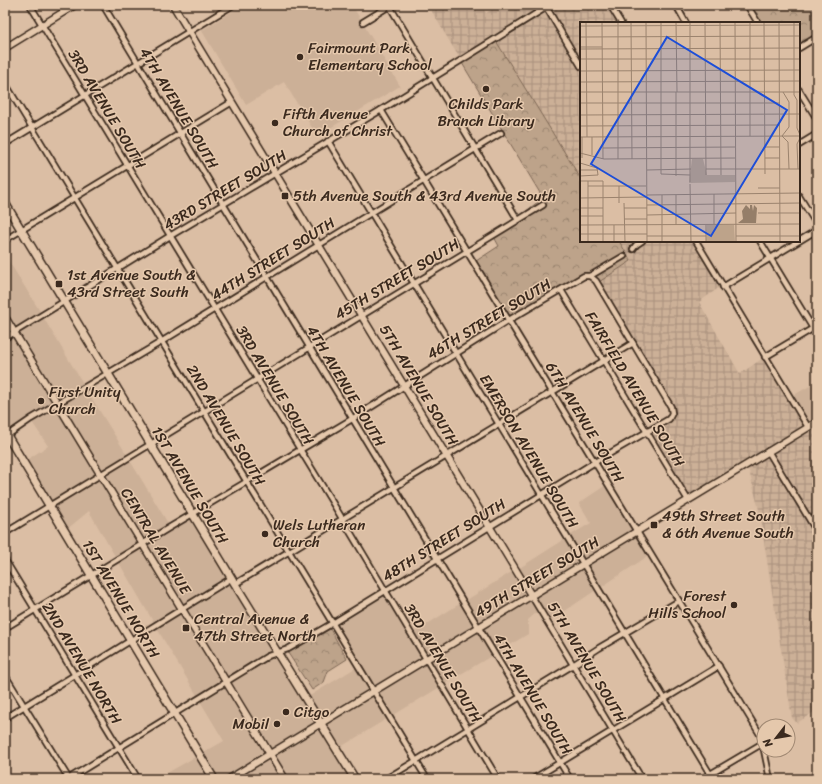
<svg xmlns="http://www.w3.org/2000/svg" width="822" height="784" font-family="Sriracha,sans-serif">
	<defs>
		<pattern id="industrial-grid" width="8" height="8" patternUnits="userSpaceOnUse"><rect width="8" height="8" fill="#ccb097"/><path d="M0 4h8M4 0v8" fill="none" stroke="#a78f7b"/></pattern>
		<pattern id="forest-crowns" width="20" height="18" patternUnits="userSpaceOnUse"><rect width="20" height="18" fill="#bda38a"/><path d="M2 6a3 3 0 1 1 6 0M12 15a3 3 0 1 1 6 0" fill="none" stroke="#9b8570"/></pattern>
	</defs>
	<rect width="100%" height="100%" fill="#dbbea4"/>
	<filter id="ink" filterUnits="userSpaceOnUse"><feTurbulence type="fractalNoise" baseFrequency=".025" numOctaves="2"/><feDisplacementMap in="SourceGraphic" scale="8" xChannelSelector="R" yChannelSelector="G"/><feConvolveMatrix kernelMatrix="1 2 1 2 8 2 1 2 1" color-interpolation-filters="sRGB"/></filter>
	<g filter="url(#ink)">
		<g fill="#ccb097">
			<polygon points="243,5 352,5 400,86 317,136 284,82 246,105 202,31 204,29"/>
			<polygon points="5,255 41,313 15,330 5,312"/>
			<polygon points="43,317 84,385 58,401 18,333"/>
			<polygon points="14,336 54,403 7,431 5,428 5,383 7,381 5,377 5,341"/>
			<polygon points="817,382 817,418 808,422 792,396"/>
			<polygon points="86,389 127,455 101,471 61,404"/>
			<polygon points="57,407 97,474 50,503 25,461 48,446 32,422"/>
			<polygon points="129,459 169,525 143,541 103,475"/>
			<polygon points="99,477 139,544 116,558 89,511 66,530 52,506"/>
			<polygon points="606,485 633,531 584,561 569,536 591,523 579,503"/>
			<polygon points="192,517 229,578 182,606 145,545"/>
			<polygon points="636,534 648,556 600,588 586,565"/>
			<polygon points="565,539 580,563 532,592 518,569"/>
			<polygon points="141,547 178,609 154,623 118,561"/>
			<polygon points="582,567 596,590 550,621 534,596"/>
			<polygon points="513,571 528,595 479,624 465,601"/>
			<polygon points="231,581 275,652 227,679 185,610"/>
			<polygon points="384,594 423,659 375,688 336,624"/>
			<polygon points="530,598 538,611 528,620 528,634 497,653 482,628"/>
			<polygon points="461,603 475,627 427,656 413,633"/>
			<polygon points="180,612 223,682 198,697 156,627"/>
			<polygon points="477,630 493,655 444,684 429,660"/>
			<polygon points="277,656 318,722 271,751 229,683 269,658"/>
			<polygon points="425,662 440,687 392,716 377,692"/>
			<polygon points="357,667 371,690 322,720 308,697"/>
			<polygon points="225,686 266,754 225,779 217,779 201,754 224,741 200,701"/>
			<polygon points="373,694 388,718 339,748 324,724"/>
			<polygon points="320,726 352,779 287,779 273,755"/>
			<polygon points="197,756 211,779 171,779 167,773"/>
			<polygon points="269,757 282,779 233,779"/>
		</g>
		<g fill="url(#industrial-grid)">
			<polygon points="428,5 480,5 486,13 500,5 542,5 543,7 460,59"/>
			<polygon points="555,5 607,5 618,23 581,23 581,61 550,8"/>
			<polygon points="545,10 581,71 581,179 496,41"/>
			<polygon points="619,241 638,241 634,244 630,250 634,252 637,247 646,241 693,241 720,287 699,302 740,374 763,358 805,426 689,497 651,431 671,420 675,413 673,406 599,282 631,261"/>
			<polygon points="817,424 817,512 811,517 771,452"/>
			<polygon points="767,454 817,537 817,710 797,723 792,718 759,510 748,467"/>
		</g>
		<g fill="url(#forest-crowns)" stroke="#7c6654">
			<polygon points="751,5 817,5 817,34 799,45 799,23 761,23"/>
			<path d="M496,41l85,138v62h38l12,20 -32,21 -5,-6 32,-20 -2,-3c-37,22 -76,42 -114,64l-34,-56 23,-15 -5,-9 52,-32 -2,-3 -23,13 22,-17 -81,-135z"/>
			<polygon points="330,629 347,659 328,671 324,682 312,690 288,653"/>
		</g>
		<g fill="none" stroke-linecap="round" stroke-linejoin="round">
			<defs>
				<g id="street">
					<polyline points="30,5 343,520 498,779"/>
					<polyline points="103,5 570,779"/>
					<polyline points="389,5 518,220"/>
					<polyline points="545,5 581,66"/>
					<polyline points="610,5 621,23"/>
					<polyline points="676,5 686,23"/>
					<polyline points="747,5 758,23"/>
					<polyline points="363,22 391,5"/>
					<polyline points="799,48 817,37"/>
					<polyline points="5,83 427,779"/>
					<polyline points="799,90 817,119"/>
					<polyline points="381,110 761,736 764,747"/>
					<polyline points="328,141 710,774"/>
					<polyline points="5,144 233,5"/>
					<polyline points="799,145 817,134"/>
					<polyline points="799,196 817,225"/>
					<polyline points="5,240 232,102"/>
					<polyline points="696,241 808,427"/>
					<polyline points="760,241 817,335"/>
					<polyline points="633,249 636,245 642,241"/>
					<polyline points="723,287 817,230"/>
					<polyline points="561,290 688,500"/>
					<polyline points="5,338 170,236 381,110 550,5"/>
					<polyline points="765,357 817,326"/>
					<polyline points="5,437 31,419 161,342 501,133"/>
					<polyline points="768,451 817,532"/>
					<polyline points="810,520 817,516"/>
					<polyline points="5,533 543,205"/>
					<polyline points="5,560 138,779"/>
					<polyline points="235,584 633,343"/>
					<polyline points="531,595 642,779"/>
					<polyline points="5,628 167,529 352,419 509,320 584,276 590,276 624,256"/>
					<polyline points="5,675 69,779"/>
					<polyline points="5,718 232,578"/>
					<polyline points="764,750 770,779"/>
					<polyline points="68,779 268,656 288,649 333,623 595,462 669,419 672,413 671,407 596,281 590,276"/>
					<polyline points="386,779 573,665 599,648 679,601"/>
					<polyline points="533,779 719,666"/>
					<polyline points="702,779 763,743"/>
				</g>
				<g id="secondary">
					<polyline points="173,5 531,595"/>
					<polyline points="5,48 75,5"/>
					<polyline points="5,317 285,779"/>
					<polyline points="229,779 817,422"/>
				</g>
				<g id="primary">
					<polyline points="5,203 235,584 355,779"/>
					<polyline points="5,432 214,779"/>
				</g>
			</defs>
			<use href="#street" stroke="#3b2a1e" stroke-width="8"/>
			<use href="#secondary" stroke="#3b2a1e" stroke-width="9"/>
			<use href="#primary" stroke="#3b2a1e" stroke-width="10"/>
			<use href="#street" stroke="#e5c8ac" stroke-width="4.5"/>
			<use href="#secondary" stroke="#e5c8ac" stroke-width="6"/>
			<use href="#primary" stroke="#e5c8ac" stroke-width="7"/>
		</g>
	</g>
	<g fill="#3b2a1e" stroke="#e5c8ac" stroke-width="1.5">
		<circle cx="300" cy="57" r="4"/>
		<circle cx="486" cy="89" r="4"/>
		<circle cx="275" cy="123" r="4"/>
		<rect x="281" y="192" width="8" height="8" rx="2"/>
		<rect x="55" y="280" width="8" height="8" rx="2"/>
		<circle cx="41" cy="401" r="4"/>
		<rect x="650" y="521" width="8" height="8" rx="2"/>
		<circle cx="265" cy="534" r="4"/>
		<circle cx="734" cy="605" r="4"/>
		<rect x="182" y="624" width="8" height="8" rx="2"/>
		<circle cx="286" cy="712" r="4"/>
		<circle cx="277" cy="724" r="4"/>
	</g>
	<g text-anchor="middle" dominant-baseline="central" stroke-width="3" stroke-linejoin="round" paint-order="stroke">
		<g font-size="15" fill="#3b2a1e" stroke="#e5c8ac" text-anchor="start">
			<text x="308" y="48">Fairmount Park<tspan x="308" dy="17">Elementary School</tspan></text>
			<text x="486" y="104" text-anchor="middle">Childs Park<tspan x="486" dy="17">Branch Library</tspan></text>
			<text x="283" y="114">Fifth Avenue<tspan x="283" dy="17">Church of Christ</tspan></text>
			<text x="293" y="196">5th Avenue South &amp; 43rd Avenue South</text>
			<text x="67" y="275">1st Avenue South &amp;<tspan x="67" dy="17">43rd Street South</tspan></text>
			<text x="49" y="392">First Unity<tspan x="49" dy="17">Church</tspan></text>
			<text x="662" y="516">49th Street South<tspan x="662" dy="17">&amp; 6th Avenue South</tspan></text>
			<text x="273" y="525">Wels Lutheran<tspan x="273" dy="17">Church</tspan></text>
			<text x="726" y="596" text-anchor="end">Forest<tspan x="726" dy="17">Hills School</tspan></text>
			<text x="194" y="619">Central Avenue &amp;<tspan x="194" dy="17">47th Street North</tspan></text>
			<text x="294" y="712">Citgo</text>
			<text x="269" y="724" text-anchor="end">Mobil</text>
		</g>
		<g font-size="15" fill="#3b2a1e" stroke="#e5c8ac">
			<text transform="translate(179 108) rotate(59)">4TH AVENUE SOUTH</text>
			<text transform="translate(107 109) rotate(59)">3RD AVENUE SOUTH</text>
			<text transform="translate(225 190) rotate(-31)">43RD STREET SOUTH</text>
			<text transform="translate(273 259) rotate(-32)">44TH STREET SOUTH</text>
			<text transform="translate(397 279) rotate(-31)">45TH STREET SOUTH</text>
			<text transform="translate(489 319) rotate(-31)">46TH STREET SOUTH</text>
			<text transform="translate(275 385) rotate(59)">3RD AVENUE SOUTH</text>
			<text transform="translate(419 385) rotate(59)">5TH AVENUE SOUTH</text>
			<text transform="translate(346 386) rotate(59)">4TH AVENUE SOUTH</text>
			<text transform="translate(635 389) rotate(59)">FAIRFIELD AVENUE SOUTH</text>
			<text transform="translate(585 422) rotate(59)">6TH AVENUE SOUTH</text>
			<text transform="translate(226 425) rotate(59)">2ND AVENUE SOUTH</text>
			<text transform="translate(529 451) rotate(59)">EMERSON AVENUE SOUTH</text>
			<text transform="translate(190 485) rotate(59)">1ST AVENUE SOUTH</text>
			<text transform="translate(444 540) rotate(-32)">48TH STREET SOUTH</text>
			<text transform="translate(156 541) rotate(59)">CENTRAL AVENUE</text>
			<text transform="translate(537 577) rotate(-31)">49TH STREET SOUTH</text>
			<text transform="translate(121 599) rotate(59)">1ST AVENUE NORTH</text>
			<text transform="translate(587 662) rotate(59)">5TH AVENUE SOUTH</text>
			<text transform="translate(82 663) rotate(59)">2ND AVENUE NORTH</text>
			<text transform="translate(443 663) rotate(59)">3RD AVENUE SOUTH</text>
			<text transform="translate(533 694) rotate(59)">4TH AVENUE SOUTH</text>
		</g>
	</g>
	<g transform="translate(580 22)">
		<rect width="220" height="220" fill="#dbbea4"/>
		<path d="M112,137h11l4,16h28v7l-46,1zM127,203h27l1,17h-29z" fill="#bda38a"/>
		<path d="M170,183h2l1,6 1,-6 3,3 -1,15h-18l5,-4 -1,-8 4,-6 4,4z" fill="#957e69"/>
		<path fill="none" stroke="#9b836e" stroke-width="1" d="M6,0l1,115M22,0l1,137M38,0v137M51,0l1,137M66,0l1,220M81,0v152l29,1M96,0l1,70M110,0v160M125,0l1,153M140,0l1,153M155,0l1,220M170,0v114M184,0l1,152M199,0l1,220M214,0v73l3,5v28l3,7M0,4l220,-1M0,15l220,-1M0,25h22M0,27l220,-1M0,37h220M0,49l220,-1M0,60l220,-1M0,70h220M96,70v84M203,70l6,10v25l-7,9 6,6 1,27M0,81h200M0,93l220,-1M0,104l200,-1M0,115l220,-1M12,115v18M185,125h15M23,126l132,-1M0,131l24,6 131,-1M2,136v-21M185,136h15M0,141l17,5 1,7 -18,1M126,147h94M218,147l-1,-25 3,-6M0,148h18M67,148l44,-1M0,159h23v61M110,162l1,58M8,164h58M39,164v17M178,166h22M67,173l153,-2M96,173v30M0,176l66,-1M44,181l1,39M67,183l153,-2M0,186h23M44,186h23M178,191h42M67,193l89,-2M0,194h23M44,197h23M134,202v-30M0,203l220,-1M0,212h67M67,214h59M156,214h64M8,220v-61M34,220v-17M82,220v-47M126,220v-17"/>
		<path fill="#1d4ed8" fill-opacity="0.15" stroke="#1d4ed8" stroke-width="2" d="M87,15l120,73 -76,126 -120,-72z"/>
		<rect width="220" height="220" fill="none" stroke="#3b2a1e" stroke-width="2"/>
	</g>
	<rect width="822" height="784" fill="none" stroke="#e5c8ac" stroke-width="20"/>
	<rect x="10" y="10" width="802" height="764" fill="none" stroke="#3b2a1e" stroke-width="1.5" filter="url(#ink)"/>
	<g transform="translate(776 738) rotate(239)"><circle r="19" fill="#e5c8ac" stroke="#a18973"/>
	<path d="M0-3L7 15L0 10L-7 15Z" fill="#3b2a1e"/>
	<text y="-6" font-size="11" font-weight="bold" text-anchor="middle" fill="#3b2a1e">N</text>
	</g>
</svg>
